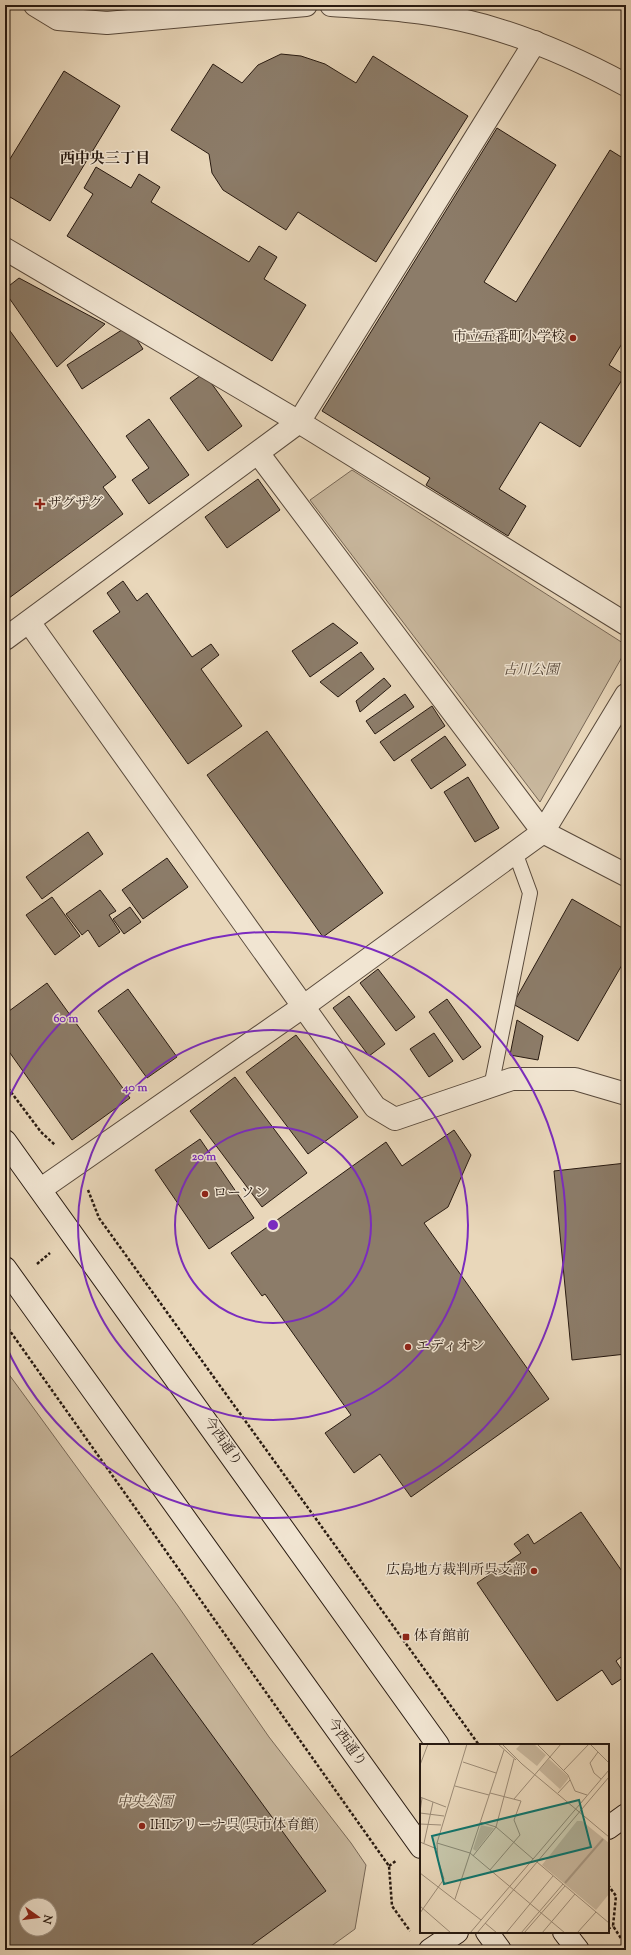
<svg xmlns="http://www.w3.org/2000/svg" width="631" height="1955" font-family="'Sorts Mill Goudy','Noto Serif JP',serif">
	<rect width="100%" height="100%" fill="#e9d7ba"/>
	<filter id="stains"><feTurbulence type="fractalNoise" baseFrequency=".005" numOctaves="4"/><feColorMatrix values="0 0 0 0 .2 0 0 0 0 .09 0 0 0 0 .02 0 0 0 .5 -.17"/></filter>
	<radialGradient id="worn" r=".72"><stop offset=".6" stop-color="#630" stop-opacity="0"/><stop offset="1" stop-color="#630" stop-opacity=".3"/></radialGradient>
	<g fill="#c8b79d" stroke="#786857" fill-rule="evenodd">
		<polygon points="352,470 626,645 626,650 540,802 310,500"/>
		<path d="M5,1369l173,237 91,131 82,106 15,22 -11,64 -29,21h-321zM26,1905h24v24h-24z"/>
	</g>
	<g fill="#8c7c69" stroke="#281a11" fill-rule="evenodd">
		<polygon points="281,54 301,56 325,64 356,83 373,56 468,116 376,262 298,212 286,230 223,190 212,173 209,154 171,130 213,64 242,83 258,65"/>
		<polygon points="64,71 120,106 50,221 5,194 5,167"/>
		<polygon points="497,128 556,165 484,282 516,302 610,150 626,160 626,337 609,365 625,375 580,447 540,422 499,489 526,506 508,536 426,485 430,478 322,411"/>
		<polygon points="96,167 131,188 139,174 160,187 151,202 249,262 259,246 277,257 264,279 306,305 272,361 67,236 93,194 84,188"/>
		<polygon points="19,278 105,324 57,367 5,292 5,289"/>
		<polygon points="5,324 116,477 103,487 123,514 5,601"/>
		<polygon points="128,326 143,349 82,389 67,365"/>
		<polygon points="204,373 242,426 208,451 170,398"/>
		<polygon points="149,419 189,475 149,504 132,480 149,468 126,436"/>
		<polygon points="258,479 280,510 227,548 205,517"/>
		<polygon points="123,581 137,601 147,593 192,657 211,644 219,655 201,669 242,726 188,764 93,631 120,612 107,593"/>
		<polygon points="333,623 358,643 310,677 292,651"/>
		<polygon points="361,652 374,669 338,697 320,682"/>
		<polygon points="384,678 391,686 360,712 356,701"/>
		<polygon points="405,694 414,707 375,734 366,721"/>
		<polygon points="432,706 445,726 394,761 380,742"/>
		<polygon points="267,731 383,893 323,937 207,775"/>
		<polygon points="445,736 466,765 431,789 411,760"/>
		<polygon points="468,777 499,828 475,842 444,792"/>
		<polygon points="88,832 103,854 42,899 26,877"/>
		<polygon points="167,858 188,887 143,919 122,890"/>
		<polygon points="100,890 116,911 109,915 120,932 99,947 88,930 82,935 66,914"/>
		<polygon points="52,897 80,936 55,955 26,915"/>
		<polygon points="572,899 626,930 626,958 578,1041 513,1004"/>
		<polygon points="130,907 141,922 124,934 113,919"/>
		<polygon points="378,969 415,1017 396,1031 360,983"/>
		<polygon points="47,983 130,1098 72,1140 5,1046 5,1014"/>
		<polygon points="128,989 177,1057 147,1078 98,1011"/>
		<polygon points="349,996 385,1044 369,1056 333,1008"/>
		<polygon points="447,999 481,1047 463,1060 429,1012"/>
		<polygon points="517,1020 543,1036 538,1060 510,1055"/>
		<polygon points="434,1033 453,1061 429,1077 410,1049"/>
		<polygon points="296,1035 358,1117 308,1154 246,1072"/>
		<polygon points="235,1077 307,1173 262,1207 190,1111"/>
		<polygon points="454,1130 471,1155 448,1207 424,1223 549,1399 411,1497 380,1454 354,1473 325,1433 351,1415 265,1294 262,1296 231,1253 386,1142 402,1166"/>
		<polygon points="200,1139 254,1218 209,1249 155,1170"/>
		<polygon points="626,1163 626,1354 572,1360 554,1171"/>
		<polygon points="581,1512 626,1577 626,1653 616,1661 626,1676 612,1685 602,1670 557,1701 477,1583 521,1553 514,1544 528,1534 534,1544"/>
		<path d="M152,1653l174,238 -81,59h-240v-189zM26,1905h24v24h-24z"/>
	</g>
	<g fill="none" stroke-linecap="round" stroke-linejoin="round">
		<defs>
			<polyline id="lane" points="491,1087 530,893 515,852"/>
			<g id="street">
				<polyline points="35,5 58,19 107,23 306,5"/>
				<path d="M331,5c43,3 88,5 131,15 57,13 112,37 164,65"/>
				<polyline points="5,249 299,422 626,624"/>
				<polyline points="258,453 543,832 626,875"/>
				<polyline points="29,622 375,1107 395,1119 512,1079 575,1079 626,1094"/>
				<polyline points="5,639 299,422 535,42"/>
				<polyline points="41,1189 304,1006 543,832 626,695"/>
			</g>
			<g id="secondary">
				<polyline points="5,1141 438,1745"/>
				<polyline points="5,1268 421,1847"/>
				<polyline points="608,1828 626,1815"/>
				<polyline points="487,1932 500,1950"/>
				<polyline points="564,1932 578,1950"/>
				<polyline points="430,1950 457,1932"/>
			</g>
		</defs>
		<use href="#lane" stroke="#58493b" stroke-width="16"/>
		<use href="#street" stroke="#58493b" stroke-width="24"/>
		<use href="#secondary" stroke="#281a11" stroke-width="24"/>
		<g stroke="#281a11" stroke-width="2.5" stroke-dasharray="3 2" stroke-linecap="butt">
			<polyline points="5,1084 41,1132 55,1145"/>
			<polyline points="88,1190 99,1218 479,1745"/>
			<polyline points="37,1264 50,1253"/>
			<polyline points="5,1324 389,1866 392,1906 410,1931"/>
			<polyline points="389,1866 397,1860"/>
			<polyline points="608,1885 616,1896 613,1926 626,1946"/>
			<polyline points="608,1929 613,1926"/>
		</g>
		<use href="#lane" stroke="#f1e5d2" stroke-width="14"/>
		<use href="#street" stroke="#f1e5d2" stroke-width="22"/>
		<use href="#secondary" stroke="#f1e5d2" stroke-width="22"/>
	</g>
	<g fill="none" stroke="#7b2cbf" stroke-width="2">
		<circle cx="273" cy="1225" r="98"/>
		<circle cx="273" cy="1225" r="195"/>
		<path d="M5 1106A293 293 0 1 1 5 1344"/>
	</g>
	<g fill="#8f2418" stroke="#f1e5d2" stroke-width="1.5">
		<circle cx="573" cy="338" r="4"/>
		<path d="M38 498h4v4h4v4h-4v4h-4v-4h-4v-4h4z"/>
		<circle cx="205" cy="1194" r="4"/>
		<circle cx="408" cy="1347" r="4"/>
		<circle cx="534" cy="1571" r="4"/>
		<rect x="402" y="1633" width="8" height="8" rx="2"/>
		<circle cx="142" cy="1826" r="4"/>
	</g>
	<g text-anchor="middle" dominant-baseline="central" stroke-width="3" stroke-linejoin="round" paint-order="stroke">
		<g font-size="14" fill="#281a11" stroke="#f1e5d2" text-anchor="start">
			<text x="565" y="338" text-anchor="end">市立五番町小学校</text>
			<text x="48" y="504">ザグザグ</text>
			<text x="213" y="1194">ローソン</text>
			<text x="416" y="1347">エディオン</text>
			<text x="526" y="1571" text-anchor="end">広島地方裁判所呉支部</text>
			<text x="414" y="1637">体育館前</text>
			<text x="150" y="1826">IHIアリーナ呉(呉市体育館)</text>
		</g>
		<g font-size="14" font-style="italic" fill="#58493b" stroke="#f1e5d2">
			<text x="531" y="671">古川公園</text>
			<text x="145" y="1803">中央公園</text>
		</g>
		<g font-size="14" fill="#281a11" stroke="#f1e5d2">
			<text transform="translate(222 1442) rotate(55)">今西通り</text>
			<text transform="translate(346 1743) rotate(54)">今西通り</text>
		</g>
		<g font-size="15" font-weight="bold" fill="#281a11" stroke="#f1e5d2">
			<text x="105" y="159">西中央三丁目</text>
		</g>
	</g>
	<g transform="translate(420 1744)">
		<rect width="189" height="189" fill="#e9d7ba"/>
		<path d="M101,0h13l12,11 -9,11 -21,-17zM129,15l19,17v3l-8,10 -21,-19zM157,77h5l27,22v51l-13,16 -54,-45zM61,81l13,3 -18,23 -3,-2z" fill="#c8b79d"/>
		<path fill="none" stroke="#a79781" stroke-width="2" d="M145,139l38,-44"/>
		<path fill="none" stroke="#9c8b76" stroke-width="1" d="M78,0l18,16M82,0l20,20M117,0l31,31 7,16 12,4M170,0l19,19M178,8l-8,11 4,10 7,6M43,18l33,11M102,20l87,73M0,21l8,-21M144,26l25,-26M35,42l34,9M70,49l31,8 -7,19 6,15 -30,35M138,49l12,-13M0,53l26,10M94,55l47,-55M0,68l2,-14M0,69l24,3M60,78l16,5 37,32M0,80l21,1M0,98l17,7M4,99l9,-41M17,99l33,10 95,80M53,112l23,-29 18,-68M117,118l72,61M0,129l61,47M35,155l49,-149M0,162l31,27M0,169l24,-34 -6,-19 -1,-17 30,-99M65,179l12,10M50,189l139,-163M57,189l132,-156M86,189l47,-57M101,189l42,-49M104,189l41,-47M122,189l33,-39M157,189l19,-21"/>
		<path fill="#0f766e" fill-opacity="0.15" stroke="#0f766e" stroke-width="2" d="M159,56l12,47 -147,37 -12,-48z"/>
		<rect width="189" height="189" fill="none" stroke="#281a11" stroke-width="2"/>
	</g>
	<circle cx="273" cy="1225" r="6" fill="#7b2cbf" stroke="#f1e5d2" stroke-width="2"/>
	<g font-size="12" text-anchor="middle" font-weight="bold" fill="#7b2cbf" stroke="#f1e5d2" stroke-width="3" stroke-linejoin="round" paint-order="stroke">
		<text x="66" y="1022">60 m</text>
		<text x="135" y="1091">40 m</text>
		<text x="204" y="1160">20 m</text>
	</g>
	<rect width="631" height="1955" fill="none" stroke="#e9d7ba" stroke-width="20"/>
	<rect x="6" y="6" width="619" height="1943" fill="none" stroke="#281a11" stroke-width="2"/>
	<rect x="10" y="10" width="611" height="1935" fill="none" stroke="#281a11"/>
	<g transform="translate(38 1917) rotate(104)"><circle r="19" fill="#f1e5d2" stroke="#a19485"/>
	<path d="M0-3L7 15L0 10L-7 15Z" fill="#8f2418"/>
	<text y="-6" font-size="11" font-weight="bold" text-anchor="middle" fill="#281a11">N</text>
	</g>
	<rect width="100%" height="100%" filter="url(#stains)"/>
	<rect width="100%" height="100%" fill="url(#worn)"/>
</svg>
